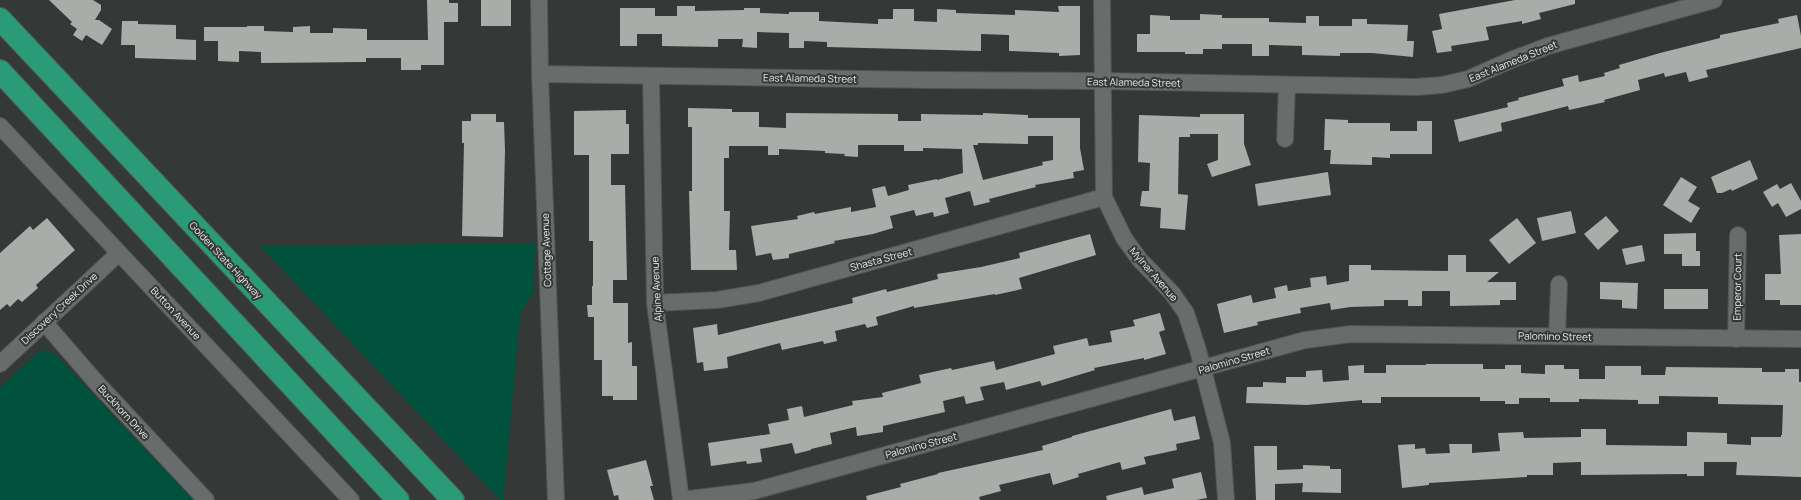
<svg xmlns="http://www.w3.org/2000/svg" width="1801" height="500" font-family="Manrope,sans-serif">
	<rect width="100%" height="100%" fill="#343836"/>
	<g fill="#00523c">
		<polygon points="535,243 533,293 520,313 503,500 500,500 260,246"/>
		<polygon points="46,350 57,356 193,500 0,500 0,387 37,353"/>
	</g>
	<g fill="#a8adaa" fill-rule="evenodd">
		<polygon points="49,0 93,0 101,5 101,10 95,20 99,20 112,29 102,45 86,35 82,41 73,35 77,29 70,24 72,22"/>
		<polygon points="427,0 449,0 449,3 458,3 458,22 444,22 444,65 421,65 421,70 401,70 401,58 366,58 366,62 261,63 261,52 239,51 239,62 218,61 218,41 204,41 204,27 247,27 247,26 264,26 264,31 293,32 293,27 310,26 310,33 333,33 333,28 367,29 367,40 428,40"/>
		<rect x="481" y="0" width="30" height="26"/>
		<polygon points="1515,0 1575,0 1575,4 1539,13 1541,19 1522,24 1522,21 1486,27 1489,40 1451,46 1452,51 1437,53 1432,31 1442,29 1439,14"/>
		<polygon points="677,6 695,6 695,11 744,10 744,8 760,8 760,13 789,14 789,12 819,12 819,21 878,24 878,19 893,19 893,9 914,9 914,21 937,22 937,9 956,10 956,13 1015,15 1015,10 1059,12 1058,6 1080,6 1080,55 1059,56 1059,53 1009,51 1009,35 981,34 981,51 827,47 827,42 804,41 804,48 789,48 789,33 757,32 757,48 742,47 743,39 718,39 718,47 662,46 662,34 637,34 637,46 620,46 620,8 655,8 655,16 677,16"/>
		<polygon points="1200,14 1222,15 1222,18 1269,18 1269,22 1306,23 1306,16 1319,16 1319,26 1352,26 1352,19 1367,19 1367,24 1408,25 1407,41 1414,41 1413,57 1372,53 1340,53 1340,56 1302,55 1302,46 1269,45 1269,56 1252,56 1252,44 1222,44 1222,49 1203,49 1203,54 1185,54 1185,52 1137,52 1137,34 1150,34 1150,15 1170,16 1170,20 1200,20"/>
		<polygon points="1797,15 1801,36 1801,48 1706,70 1708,77 1689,82 1686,72 1665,77 1664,73 1638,80 1640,90 1604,100 1605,102 1569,110 1568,106 1501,123 1502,131 1459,142 1454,120 1508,107 1507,103 1519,100 1518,98 1564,86 1562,79 1578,75 1579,82 1605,76 1604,73 1620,68 1619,65 1660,53 1720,38 1720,35 1779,23 1778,19"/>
		<polygon points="122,21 138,21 138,24 176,25 176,39 196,40 196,60 135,58 135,45 121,45"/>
		<path d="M688,108l44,1v3h27v15l27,1v-15l112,1v7h23v-7l62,1v-2l45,2v3h52v30l4,22 -11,2 1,6 -39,7 1,2 -47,12 1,3 -16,4 -4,-15 -25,7 4,15 -15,4 -1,-5 -17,4 -2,-6 -24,6 3,12 -20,6 -39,7 1,2 -46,11v4l-16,2 -2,-7 -15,3 -5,-30 47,-7 -1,-3 17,-4 1,2 36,-7v5l25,-5 -4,-18 13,-3 3,10 21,-6 -1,-5 29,-6v1l26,-7 -1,-24 -39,-1v3h-19v-6h-46v12l-14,-1 1,-2 -20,-1v-2l-46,-2v6h-11v-9h-39v12h-5v53h6l-1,39h7l1,20h-46l-2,-79h3v-64h-4zM1028,136h25v24l-11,2 1,3 -60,15 -10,-35h5v-2l50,1z"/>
		<polygon points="626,110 626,124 629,124 629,154 611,154 611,185 625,185 627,280 613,280 613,303 628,303 628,343 632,342 632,366 637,366 637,400 613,400 613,396 602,396 602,360 594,360 594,317 588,317 587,305 592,305 592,286 593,286 593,241 589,241 589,155 574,155 574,111"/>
		<polygon points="471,114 496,114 496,122 504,122 505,150 503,237 462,236 464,143 462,143 462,121 471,121"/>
		<polygon points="1200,114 1244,114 1244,144 1251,165 1212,177 1207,164 1218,160 1218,134 1190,134 1190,137 1179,137 1178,194 1188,195 1185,230 1160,228 1161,208 1140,206 1142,191 1149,191 1150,163 1138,162 1139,115 1200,117"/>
		<polygon points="1325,119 1348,120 1348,123 1390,123 1390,131 1417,131 1417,121 1432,121 1432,154 1390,154 1390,158 1372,157 1372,165 1330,164 1331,150 1324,150"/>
		<polygon points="1750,160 1758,179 1732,191 1731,189 1722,193 1717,193 1711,177"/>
		<polygon points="1328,172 1331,195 1258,206 1255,184"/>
		<polygon points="1681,177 1697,187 1688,201 1700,208 1691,223 1663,205"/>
		<polygon points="1791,183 1801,201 1801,209 1786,217 1778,203 1772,207 1763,192 1777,184 1780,189"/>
		<polygon points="1571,211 1576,233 1542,241 1537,218"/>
		<polygon points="1606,216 1619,231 1598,250 1584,234"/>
		<polygon points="47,218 75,250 36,285 38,288 22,302 18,299 10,307 7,304 0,310 0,253 30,226 33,230"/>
		<polygon points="1517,218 1536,243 1509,264 1489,240"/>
		<polygon points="1696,233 1696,251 1700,251 1700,266 1682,266 1682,254 1664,254 1664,234"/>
		<polygon points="1090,234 1096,255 1019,278 1022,289 995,295 995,294 914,308 914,306 876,317 878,325 867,328 865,324 835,331 837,341 824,344 823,341 782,350 780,343 727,357 728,368 704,371 703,362 697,363 693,328 717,324 718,335 853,303 852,298 886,289 887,292 938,279 937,274 981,267 1020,258 1019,253"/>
		<polygon points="1801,234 1801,305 1780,305 1780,300 1765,300 1765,274 1781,274 1779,235"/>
		<polygon points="1642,245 1645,261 1626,265 1622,249"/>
		<polygon points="1448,255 1466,255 1466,272 1499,272 1487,282 1516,282 1516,300 1500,300 1500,305 1450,306 1450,291 1422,291 1422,306 1408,306 1408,300 1384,300 1384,306 1350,307 1331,310 1330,303 1300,308 1301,313 1257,322 1258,325 1224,333 1217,304 1251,295 1253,303 1276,298 1274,288 1287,285 1288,291 1311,287 1310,278 1326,276 1327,285 1349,281 1349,265 1371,265 1371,270 1448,271"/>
		<polygon points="1600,282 1638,283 1637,309 1622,308 1622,300 1600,299"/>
		<rect x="1664" y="289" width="44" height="20"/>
		<polygon points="1160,313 1165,330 1159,332 1166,354 1144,360 1144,358 1094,368 1095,370 1042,386 1040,381 1006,390 1004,382 980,387 984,400 966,404 964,396 943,401 945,412 883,426 883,432 857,436 856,427 830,433 832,444 811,449 811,450 795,454 792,443 760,449 762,462 747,464 746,461 711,466 708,443 770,434 768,424 789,420 787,409 802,406 804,417 853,405 852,401 883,397 882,393 921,383 919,375 951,368 952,370 994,361 996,370 1055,354 1053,346 1087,338 1089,346 1112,342 1110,331 1135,326 1133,320"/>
		<polygon points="1426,364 1483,364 1483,369 1505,369 1505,365 1521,365 1521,373 1545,374 1545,365 1564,365 1564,369 1579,369 1579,379 1605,379 1605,366 1641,366 1641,375 1665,375 1666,367 1762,368 1762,372 1785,372 1785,369 1799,369 1799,382 1801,382 1801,477 1736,475 1737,462 1704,462 1704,476 1687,476 1687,474 1581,475 1581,462 1553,463 1553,475 1527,475 1527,477 1429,483 1429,485 1402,488 1398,445 1415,444 1415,449 1425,448 1426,454 1450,453 1449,444 1472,444 1472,453 1500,451 1498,433 1523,432 1524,438 1581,437 1581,429 1606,429 1606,445 1687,446 1687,432 1727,433 1727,444 1751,445 1751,437 1781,437 1781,435 1782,435 1783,405 1718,404 1718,397 1659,396 1659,404 1638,404 1638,400 1579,399 1579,402 1550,402 1550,398 1519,398 1519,404 1505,404 1505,401 1480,401 1480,397 1381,397 1381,403 1362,403 1362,400 1307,405 1246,403 1247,387 1263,387 1263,382 1286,383 1286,377 1306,377 1306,371 1322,370 1323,382 1349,380 1348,366 1364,365 1364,373 1386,373 1386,365 1426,365"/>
		<polygon points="1171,409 1174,421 1195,416 1200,439 1176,444 1177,450 1144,457 1146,464 1122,470 1120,462 1078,474 1079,477 1053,485 1050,473 999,485 1001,491 979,497 980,500 867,500 866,496 901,487 900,484 938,474 938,473 1043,450 1042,446 1072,437 1072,436"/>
		<polygon points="1254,446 1277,446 1277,470 1303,469 1303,465 1330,466 1330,469 1341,469 1341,493 1302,492 1303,483 1275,484 1275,500 1256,500"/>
		<polygon points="646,460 653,486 650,486 654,500 619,500 618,495 614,496 607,470"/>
		<polygon points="1201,472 1207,498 1196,500 1107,500 1106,496 1142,487 1144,495 1174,488 1172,479"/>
	</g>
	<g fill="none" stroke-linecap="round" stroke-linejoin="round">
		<defs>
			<g id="minor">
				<polyline points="539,0 540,74 556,500"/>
				<polyline points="1102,0 1104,197 1124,238 1140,260 1172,293 1186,313 1198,350 1222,443 1226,500"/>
				<polyline points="540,74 931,80 1103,81 1416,87 1442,85 1468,79 1511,60 1548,46 1714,0"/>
				<polyline points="651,76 655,303 681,500 754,491 1305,340 1351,334 1801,339"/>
				<polyline points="0,126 351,500"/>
				<polyline points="1285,139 1287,85"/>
				<polyline points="655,303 717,300 759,293 1104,197"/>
				<polyline points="44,322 95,381 206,500"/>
				<polyline points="1557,336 1559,284"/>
				<polyline points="1736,339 1738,235"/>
				<polyline points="0,364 119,253"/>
			</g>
			<g id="highway">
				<polyline points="0,19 453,500"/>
				<polyline points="0,71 398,500"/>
			</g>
		</defs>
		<use href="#minor" stroke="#505453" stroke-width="18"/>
		<use href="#highway" stroke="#505453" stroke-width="24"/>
		<use href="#minor" stroke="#686c6a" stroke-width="16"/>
		<use href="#highway" stroke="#2b9a76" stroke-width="22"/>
	</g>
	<g text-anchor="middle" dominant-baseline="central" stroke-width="4" stroke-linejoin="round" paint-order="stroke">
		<g font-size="10" fill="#e8ebe9" stroke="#343836">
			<text transform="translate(1513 61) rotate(-22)">East Alameda Street</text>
			<text transform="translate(810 78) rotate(1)">East Alameda Street</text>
			<text transform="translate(1134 82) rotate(1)">East Alameda Street</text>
			<text transform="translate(546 250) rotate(-92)">Cottage Avenue</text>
			<text transform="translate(881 259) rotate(-15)">Shasta Street</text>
			<text transform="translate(226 260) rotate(47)">Golden State Highway</text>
			<text transform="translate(1154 274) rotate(49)">Mylnar Avenue</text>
			<text transform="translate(1737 287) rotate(-89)">Emperor Court</text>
			<text transform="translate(656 289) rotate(-93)">Alpine Avenue</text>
			<text transform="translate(59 308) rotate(-43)">Discovery Creek Drive</text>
			<text transform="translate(176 313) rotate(47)">Button Avenue</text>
			<text transform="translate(1555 336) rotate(1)">Palomino Street</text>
			<text transform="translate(1234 360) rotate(-16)">Palomino Street</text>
			<text transform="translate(124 412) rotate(47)">Buckhorn Drive</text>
			<text transform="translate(921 445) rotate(-15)">Palomino Street</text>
		</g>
	</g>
</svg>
